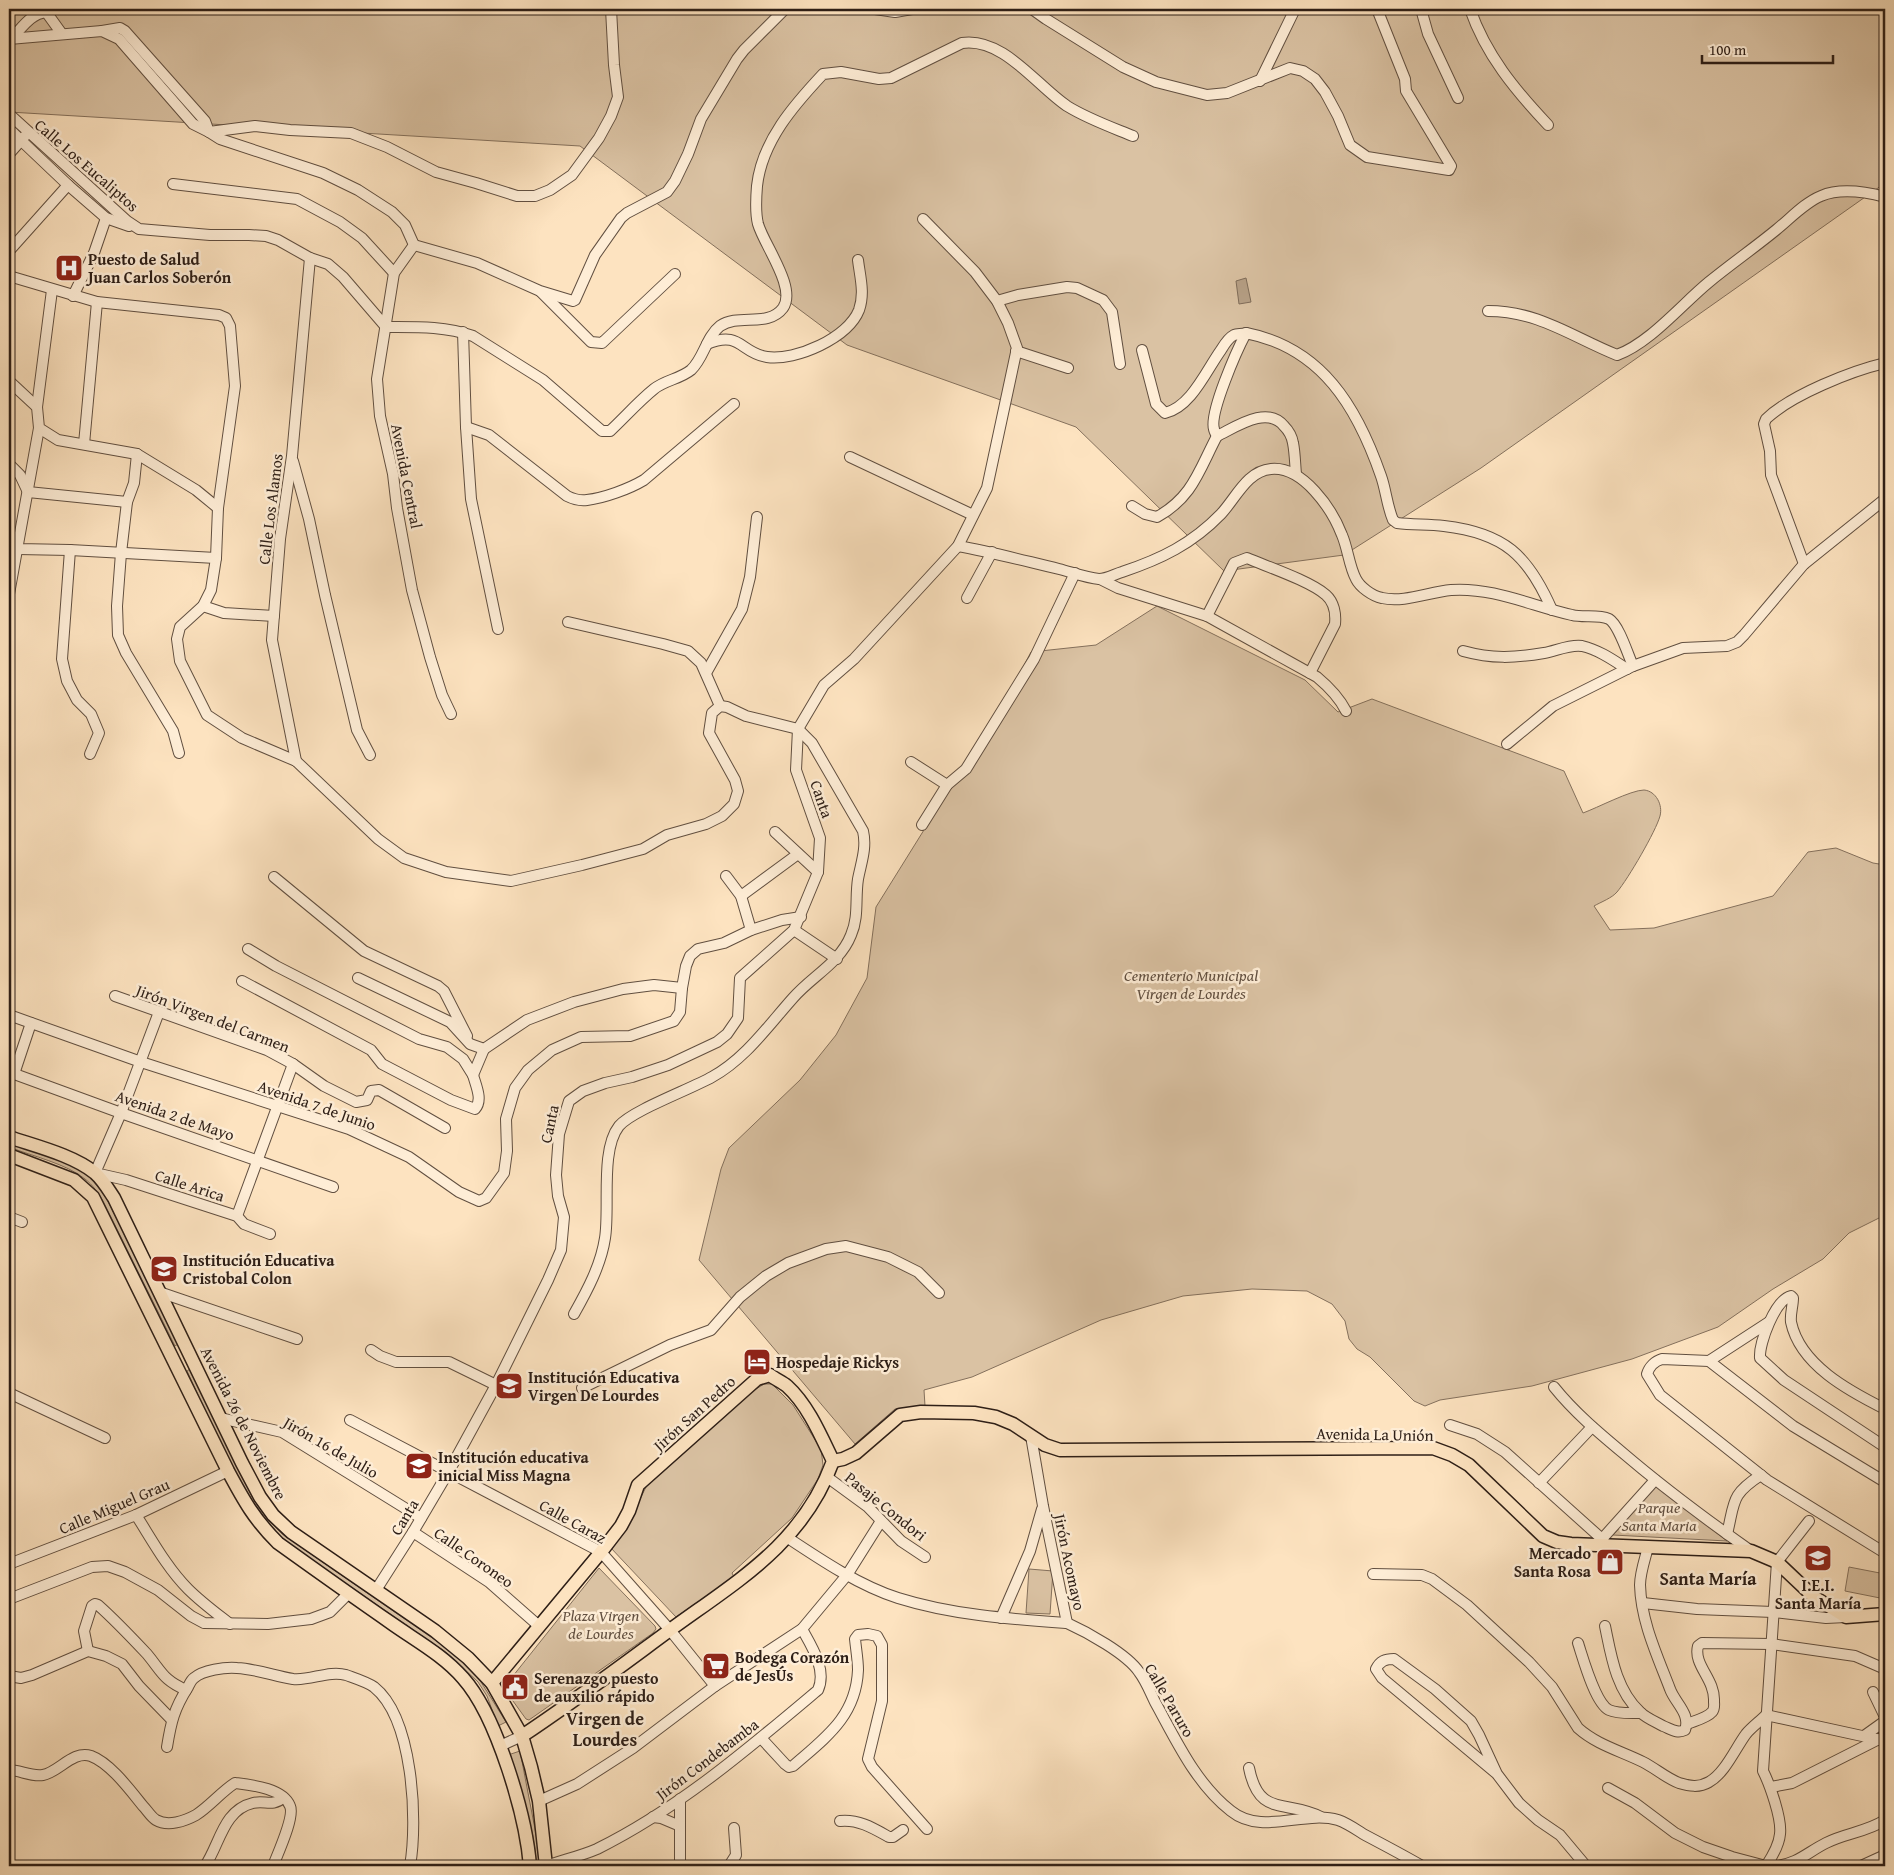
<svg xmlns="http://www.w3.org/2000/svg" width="1894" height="1875" font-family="'Gentium Book Plus',serif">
	<rect width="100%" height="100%" fill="#fde3c0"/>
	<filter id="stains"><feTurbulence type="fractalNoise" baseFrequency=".004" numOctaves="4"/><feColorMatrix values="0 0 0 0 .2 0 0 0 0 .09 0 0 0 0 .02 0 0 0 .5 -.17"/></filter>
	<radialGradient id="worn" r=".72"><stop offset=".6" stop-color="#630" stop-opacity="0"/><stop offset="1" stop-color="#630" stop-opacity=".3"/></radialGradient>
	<g fill="#dac2a3" stroke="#84705c">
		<polygon points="9,9 1885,9 1885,183 1481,468 1344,555 1224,571 1076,427 847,345 580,146 9,112"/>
		<path d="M1157,606l148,74 33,32 34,-13 192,72 19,42c14,-5 48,-23 61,-23 12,1 19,15 16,26 -4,15 -32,63 -43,76 -5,6 -16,10 -23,14l16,24 44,-2 119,-32 35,-44 28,-4 37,15 12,2v350l-36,18 -26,26 -50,30 -55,38 -86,32 -100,27 -92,14 -15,6 -11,-5 -44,-44 -13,-8 -8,-10 -4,-18 -13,-17 -25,-13 -55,-2 -69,7 -82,24 -129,57 -48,13 1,16 -30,3 -40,35 -156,-184 22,-91 8,-21 71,-68 36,-45 31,-57 9,-71 137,-220 18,-35 65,-7z"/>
		<path d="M9,1142c21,8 56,17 74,30 10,7 17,17 24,27l71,145 -3,2 -72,-145c-5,-8 -10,-16 -18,-22 -18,-15 -53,-23 -76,-32z"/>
		<path d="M190,1369l78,150 14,15 169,117 18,16 12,15 25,40 -8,4 -11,-30 -9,-14 -31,-29 -169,-116c-41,-48 -65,-110 -91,-166z"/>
		<polygon points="764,1384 772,1384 793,1405 821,1449 823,1465 818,1479 792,1518 732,1573 734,1577 676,1617 610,1547 621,1537 646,1487 659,1472 745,1396"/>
		<polygon points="1656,1486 1727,1541 1613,1535"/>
		<polygon points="1849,1567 1885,1574 1885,1599 1845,1591"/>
		<polygon points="599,1568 655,1626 656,1629 653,1633 529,1720 526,1719 505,1690 505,1686"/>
		<polygon points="1029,1569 1053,1571 1050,1614 1026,1613"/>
		<path d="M520,1751l19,99 1,16h-4c0,-37 -17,-75 -28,-111z"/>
	</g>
	<polygon fill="#b6a086" stroke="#7f6c59" points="1246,278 1251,302 1239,304 1236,281"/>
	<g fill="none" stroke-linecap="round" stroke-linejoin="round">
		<defs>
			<g id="minor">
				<polyline points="44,9 62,34"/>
				<polyline points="875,9 895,12 912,9"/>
				<polyline points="1032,9 1046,19 1123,67 1156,82 1207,95 1227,93 1290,68 1303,71 1315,79 1325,92 1338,116 1350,145 1367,157 1449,170 1451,166 1406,91 1405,79 1377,9"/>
				<polyline points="1421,9 1428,34 1458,98"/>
				<path d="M1470,9c16,46 45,81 78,116"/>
				<polyline points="102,31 120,28 125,31 205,121 209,132 220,139 323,173 358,190 392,212 405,225 414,245"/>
				<polyline points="9,39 102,31 119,39 193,124 209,132 255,126 290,130 351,133 387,147 436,172 476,183 517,196 535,196 550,190 572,175 599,138 611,116 618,97 614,65 611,9"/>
				<path d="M11,39c11,-11 19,-25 35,-27l2,-3"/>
				<polyline points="1260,81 1295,9"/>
				<path d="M9,114l118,107 12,8 71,6h39l17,1 12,4 32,18 18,6 15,13 43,50c30,0 59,-1 87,9l70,44 59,51h8c15,-14 29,-30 44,-42 11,-9 26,-10 37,-19 13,-12 15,-33 29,-44 19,-13 48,2 63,-18 14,-20 -19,-63 -25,-84 -3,-12 -2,-26 -1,-38 5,-45 37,-81 66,-112l18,-2 38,7 12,-1 71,-35c41,-6 74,42 105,63 21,13 44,21 66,30"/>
				<polyline points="9,129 68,185 106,218 129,226"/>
				<polyline points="9,154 25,136"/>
				<polyline points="173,184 297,199 340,222 362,238 394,273"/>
				<polyline points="414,245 477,263 540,291 573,301 575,300 595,255 621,218 627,213 667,192 675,181 688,154 701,119 737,59 744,50 785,9"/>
				<polyline points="414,245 394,273 377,379 380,416 393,474 397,508 412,590 430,657 442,695 451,714"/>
				<polyline points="9,251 68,185"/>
				<path d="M9,276l88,26 122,13 7,3 4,8 5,60 -17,122 -2,50 -5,32 -8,16 -23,21 -3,12 3,22 27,54 35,23 54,23 82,78 26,19 42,14 65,9 71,-16 61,-16 24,-14 39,-11 16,-8 12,-12 4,-13 -3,-11 -26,-47 3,-20 8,-7 7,1 19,9 52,13 14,14 51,88c4,17 -2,32 -5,48 -3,19 1,38 -7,56 -11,28 -39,41 -58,63 -25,28 -48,61 -81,79 -21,12 -79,33 -93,49 -19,24 -9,82 -14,112 -4,27 -18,53 -31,76"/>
				<polyline points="541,292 591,342 602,343 675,274"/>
				<polyline points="73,296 94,253 106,218"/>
				<polyline points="997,301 1018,295 1067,287 1077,288 1103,300 1112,312 1120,364"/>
				<path d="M1488,311c51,0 84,26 129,44 33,-12 65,-51 92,-73 22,-18 45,-34 67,-52 14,-11 28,-27 45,-34 19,-8 45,-4 64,1"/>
				<polyline points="463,332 466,427 471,499 498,629"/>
				<path d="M707,344c34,-14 33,9 60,13 29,4 81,-19 92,-47 6,-17 1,-33 -1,-50"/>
				<path d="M1142,350l14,54 9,9c26,-6 41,-42 56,-63 3,-5 7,-12 13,-15 3,-1 8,-1 12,-2"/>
				<polyline points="1016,351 1068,368"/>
				<polyline points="9,381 37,407 39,428 58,440 137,454 196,490 218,508"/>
				<polyline points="37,407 52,290"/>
				<path d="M466,427l23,8 78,61c6,3 13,5 20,4 17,-2 42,-11 57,-20l90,-76"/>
				<polyline points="84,444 97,302"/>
				<polyline points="137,454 134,483 127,502 121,553 117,606 118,635 126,653 173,731 179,753"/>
				<polyline points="850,457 973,515"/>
				<polyline points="293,461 309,519 325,595 357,730 370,755"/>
				<polyline points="9,464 20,475 28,492 127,502"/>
				<path d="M1296,474c-1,-10 -1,-21 -3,-31 -1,-6 -4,-12 -9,-17 -17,-21 -48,1 -67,10 -1,-2 -3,-5 -3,-7 -5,-16 23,-79 32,-96 76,15 111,74 135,143 5,14 6,30 12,44l4,3c16,2 31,1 47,3 60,7 84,29 108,84"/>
				<path d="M1132,506l13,8 12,3c36,-20 42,-47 60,-81"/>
				<polyline points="9,543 18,549 70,550 216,558"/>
				<path d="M958,546c34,6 67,15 101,23 12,3 27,9 40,10 7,0 16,-5 23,-7 39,-13 70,-28 99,-58 15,-16 26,-43 50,-45 32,-3 61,40 71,66 6,14 7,31 14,44 4,8 16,17 26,19 22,5 47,-6 69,-8 42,-3 81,16 121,25 11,3 26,-1 37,4 10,6 19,36 24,47"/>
				<polyline points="70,550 62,659 67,681 77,700 91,714 99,733 90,754"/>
				<path d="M1804,564l-33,-89 -1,-24 -6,-27 2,-5c25,-24 85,-48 119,-56"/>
				<path d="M1100,579l18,9 89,28 110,61c12,10 22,20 29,34"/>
				<polyline points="9,594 39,428"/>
				<polyline points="967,598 992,552"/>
				<polyline points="203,606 224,613 274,616"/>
				<path d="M1207,616l27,-53 13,-5c21,9 63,23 79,37 8,7 10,19 9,29l-25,49"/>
				<polyline points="568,622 663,644 688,651 701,663 720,706"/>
				<path d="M1463,651c29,8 51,7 81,2 12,-2 26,-9 38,-7 17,4 31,14 45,23"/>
				<polyline points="706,673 742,609 750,577 757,517"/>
				<polyline points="1507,744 1553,706 1633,666 1683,648 1727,646 1737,642 1744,635 1804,564 1885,499"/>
				<polyline points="296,761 272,640 280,539 292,456 310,258"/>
				<polyline points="911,762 947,785"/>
				<polyline points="922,825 947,785 966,769 1034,659 1075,573"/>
				<polyline points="775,832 818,872"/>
				<polyline points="726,876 741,896 751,930"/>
				<polyline points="274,877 364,951 438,986 444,991 467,1036"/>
				<polyline points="741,896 798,854"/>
				<polyline points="794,930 837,959"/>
				<polyline points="248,949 276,966 419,1039 447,1047 463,1059 473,1075 484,1049"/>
				<polyline points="358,978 450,1022 470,1044 484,1049 527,1020 574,1002 623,989 654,985 682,988"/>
				<path d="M242,981l129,69 11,14 69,36 24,9c8,-9 1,-23 -2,-34"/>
				<polyline points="115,996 267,1050 293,1064 324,1086 356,1102 367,1100 371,1091 379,1090 445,1128"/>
				<polyline points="159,1012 121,1113 95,1173 126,1180 237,1216 244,1224 270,1234"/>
				<polyline points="9,1015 141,1062 349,1129 409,1157 459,1192 479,1201 486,1198 504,1173 507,1151 506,1119 515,1088 528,1070 552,1050 581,1037 630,1036 674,1021 680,1012 682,988 686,966 690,956 698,949 724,943 751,930 782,920 801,917"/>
				<polyline points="9,1072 121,1113 333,1187"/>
				<polyline points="14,1074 31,1023"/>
				<polyline points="237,1216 293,1064"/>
				<polyline points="9,1217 22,1222"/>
				<polyline points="159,1292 297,1339"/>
				<polyline points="371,1350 380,1356 396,1362 449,1362 496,1385"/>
				<polyline points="1709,1361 1769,1322"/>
				<path d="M1554,1387c20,25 45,46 69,66 41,35 84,67 128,98"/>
				<polyline points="582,1388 670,1345 711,1330 740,1297 766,1276 788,1263 826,1249 846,1246 888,1257 918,1272 939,1293"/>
				<polyline points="9,1393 105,1438"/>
				<path d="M1885,1409c-36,-18 -85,-44 -94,-87 -1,-8 2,-16 2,-24l-2,-2c-16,4 -32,47 -31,62l24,22 101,67"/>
				<polyline points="220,1418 282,1432 421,1518"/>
				<polyline points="350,1420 601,1552 670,1630 715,1686"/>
				<polyline points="1450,1425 1477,1434 1505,1452 1602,1539 1606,1545"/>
				<polyline points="1031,1436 1043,1506 1067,1623"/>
				<polyline points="827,1477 868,1507 901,1541 925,1557"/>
				<path d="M1885,1482l-92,-56 -84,-65 -47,-2c-7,2 -13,8 -15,15l13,21 107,85 118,73"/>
				<polyline points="1539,1483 1592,1427"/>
				<path d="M136,1515c16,25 31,53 52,74 13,13 28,24 42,35"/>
				<polyline points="413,1532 489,1582 539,1626"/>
				<path d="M1727,1534c8,-32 3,-39 34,-59"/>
				<path d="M788,1538c33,22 72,48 110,60 54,17 112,21 169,25 20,9 60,31 72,49 7,9 11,20 16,30 21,38 41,82 76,109 31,25 73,-1 107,9 9,3 19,10 27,15 19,10 38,20 57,31"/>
				<polyline points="1602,1539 1655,1480"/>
				<polyline points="9,1564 136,1515 228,1471"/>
				<path d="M1373,1574l49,1 10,4 35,26 62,57 23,25 26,41c19,17 43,23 65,34 12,6 23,16 36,21 10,3 20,5 30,-1 16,-9 26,-33 37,-48 6,-7 13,-12 20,-19l119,26"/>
				<polyline points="376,1590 413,1532 449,1471 496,1385 548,1280 561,1250 564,1217 558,1196 556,1175 559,1134 569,1101 583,1091 605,1083 632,1077 668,1065 717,1042 727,1034 738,1018 740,978 794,930 818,872 820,838 796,770 798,729 824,685 854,659 958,546 987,488 1017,348 1008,323 997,301 975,272 923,219"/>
				<polyline points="9,1599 92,1567 108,1566 125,1572 158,1590 191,1616 204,1623 268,1624 311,1619 330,1612 349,1593"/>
				<polyline points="1643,1603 1697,1609 1773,1612 1826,1618 1846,1617"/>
				<polyline points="1001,1618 1030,1551 1042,1509"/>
				<path d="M1605,1626c6,29 11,64 35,86 6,6 16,10 23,14 8,3 14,8 22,4 6,-16 -10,-27 -15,-41 -13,-34 -29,-68 -30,-104 0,-12 5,-26 8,-38"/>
				<path d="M1578,1643c5,15 17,60 31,67 8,4 23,3 32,3"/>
				<path d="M88,1651l-4,-20 8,-25 3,-2 3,1c17,15 33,32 49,49 15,18 16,26 39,36"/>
				<polyline points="9,1676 21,1678 32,1675 88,1651 106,1656 122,1664 139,1686 171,1719"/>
				<polyline points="1873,1692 1885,1717"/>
				<path d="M1687,1724c7,-3 20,-6 25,-12 3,-3 2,-7 2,-11 1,-22 -21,-36 -16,-55l4,-3 69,1 84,12 30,13"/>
				<polyline points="1864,1736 1885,1721"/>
				<path d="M761,1738l24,26 4,3 4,-1c32,-28 63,-49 65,-96 0,-10 -2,-21 -3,-31l3,-4 10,-1 9,2 5,9v56l-14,58 4,8 55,62"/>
				<polyline points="500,1746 522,1736"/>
				<path d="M167,1747c4,-25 7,-38 21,-60 1,-2 3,-7 6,-9 9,-8 31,-11 43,-10 19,1 38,8 56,11 17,2 36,-9 53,-4 8,3 21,7 28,12 39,31 44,133 36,179"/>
				<path d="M1249,1768c10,50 36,31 72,49"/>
				<path d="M9,1770c11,0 22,7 34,5 16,-3 30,-25 48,-19 19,7 39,34 52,50 4,4 8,11 13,14 12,7 29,1 40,-5 14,-9 25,-23 39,-32 16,2 48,5 55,23 5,11 -13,49 -17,60"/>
				<path d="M1497,1774l-18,-39 -8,-14 -36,-32 -41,-30c-9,0 -14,2 -18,10l6,9 115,96 22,29 19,17 22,15 26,31"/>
				<polyline points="1771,1787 1792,1783 1879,1739"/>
				<polyline points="1608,1788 1635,1803 1675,1833 1703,1847 1732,1857 1766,1866"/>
				<polyline points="680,1799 680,1866"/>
				<polyline points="539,1801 577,1784 633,1748 715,1686 802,1629 847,1575 881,1521"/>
				<polyline points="653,1817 661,1818 680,1826"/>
				<path d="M840,1821c18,-2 33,7 49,16h4l10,-7"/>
				<path d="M205,1866c15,-22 18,-56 48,-63 12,-3 19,4 30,-5"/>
				<path d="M546,1866c17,-6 35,-10 51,-17 81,-40 152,-101 221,-159 9,-20 -6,-43 -16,-61"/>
				<polyline points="729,1866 736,1855 734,1828"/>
				<path d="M1766,1866c6,-9 13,-20 14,-32 2,-15 -10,-49 -17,-63l14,-209 32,-41"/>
				<path d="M1776,1866c21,-2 32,-14 50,-23 19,-10 41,-11 59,-23"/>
				<polyline points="1861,1866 1885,1855"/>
			</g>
			<g id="major">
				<path d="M9,1137c26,9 64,18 86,36 8,7 13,16 19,25l128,265 18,34 13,18 18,17 144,99 33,27 24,25 30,53 9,31 8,34 7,65"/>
				<path d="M9,1155l65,25 19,17 135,274c16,30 26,48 50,72 39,28 77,55 116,82 23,16 50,31 69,53 34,38 63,138 67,188"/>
				<polyline points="833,1461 843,1459 856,1453 900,1415 921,1412 974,1413 996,1417 1013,1424 1045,1445 1060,1450 1433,1448 1452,1455 1469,1465 1543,1536 1557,1542 1571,1544 1751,1551 1777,1562 1814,1597 1846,1617 1885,1614"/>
				<path d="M492,1683l109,-131 20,-26 8,-15 9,-26 119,-106 13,-4c5,4 12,7 17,11 21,19 34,50 46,75 -30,83 -96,120 -163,169 -49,36 -98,73 -148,106"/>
			</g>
		</defs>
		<use href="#minor" stroke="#614f40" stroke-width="12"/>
		<use href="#major" stroke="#2d1e16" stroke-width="15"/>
		<use href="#minor" stroke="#feedd6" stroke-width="10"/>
		<use href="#major" stroke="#fde3c0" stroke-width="12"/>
	</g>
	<defs>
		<symbol id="hospital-square" viewBox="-11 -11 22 22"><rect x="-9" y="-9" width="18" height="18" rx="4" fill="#8f2418" stroke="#feedd6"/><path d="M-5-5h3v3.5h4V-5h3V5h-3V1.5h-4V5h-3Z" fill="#fff"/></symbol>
		<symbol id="school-square" viewBox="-11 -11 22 22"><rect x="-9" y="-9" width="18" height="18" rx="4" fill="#8f2418" stroke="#feedd6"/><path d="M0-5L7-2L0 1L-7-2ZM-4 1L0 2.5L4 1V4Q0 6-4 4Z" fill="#fff"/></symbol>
		<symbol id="hotel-square" viewBox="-11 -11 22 22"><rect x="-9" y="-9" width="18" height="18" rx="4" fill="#8f2418" stroke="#feedd6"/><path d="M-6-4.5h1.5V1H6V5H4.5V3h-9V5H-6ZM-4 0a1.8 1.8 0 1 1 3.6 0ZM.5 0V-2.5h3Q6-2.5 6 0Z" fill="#fff"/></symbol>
		<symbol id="shop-square" viewBox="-11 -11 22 22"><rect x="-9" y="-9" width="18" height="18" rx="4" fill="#8f2418" stroke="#feedd6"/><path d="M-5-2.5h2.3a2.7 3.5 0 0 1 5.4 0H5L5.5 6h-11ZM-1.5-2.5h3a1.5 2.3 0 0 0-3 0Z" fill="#fff"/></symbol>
		<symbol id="supermarket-square" viewBox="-11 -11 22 22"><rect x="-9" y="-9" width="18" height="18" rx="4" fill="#8f2418" stroke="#feedd6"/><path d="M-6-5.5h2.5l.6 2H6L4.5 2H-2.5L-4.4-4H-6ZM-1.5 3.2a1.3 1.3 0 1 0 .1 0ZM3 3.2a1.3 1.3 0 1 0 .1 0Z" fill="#fff"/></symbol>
		<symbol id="civic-square" viewBox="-11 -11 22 22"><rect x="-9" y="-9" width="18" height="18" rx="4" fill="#8f2418" stroke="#feedd6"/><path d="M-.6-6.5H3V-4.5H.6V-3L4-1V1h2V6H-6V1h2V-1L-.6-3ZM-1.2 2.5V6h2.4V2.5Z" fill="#fff"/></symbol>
	</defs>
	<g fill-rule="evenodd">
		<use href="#hospital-square" x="53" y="252" width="32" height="32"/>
		<use href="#school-square" x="148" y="1253" width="32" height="32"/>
		<use href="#hotel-square" x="741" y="1346" width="32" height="32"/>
		<use href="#school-square" x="493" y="1370" width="32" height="32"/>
		<use href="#school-square" x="403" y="1450" width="32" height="32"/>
		<use href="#school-square" x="1802" y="1542" width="32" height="32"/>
		<use href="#shop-square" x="1594" y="1546" width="32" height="32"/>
		<use href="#supermarket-square" x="700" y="1650" width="32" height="32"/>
		<use href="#civic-square" x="499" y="1671" width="32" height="32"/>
	</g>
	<g text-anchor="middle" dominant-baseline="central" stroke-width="5" stroke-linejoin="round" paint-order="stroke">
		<g font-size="16" fill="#2d1e16" stroke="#feedd6">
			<text transform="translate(87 165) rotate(41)">Calle Los Eucaliptos</text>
			<text transform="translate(407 476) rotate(79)">Avenida Central</text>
			<text transform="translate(270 509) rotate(-83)">Calle Los Alamos</text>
			<text transform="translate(822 799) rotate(71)">Canta</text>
			<text transform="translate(213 1018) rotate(21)">Jirón Virgen del Carmen</text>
			<text transform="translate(317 1105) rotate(19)">Avenida 7 de Junio</text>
			<text transform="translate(175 1115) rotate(19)">Avenida 2 de Mayo</text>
			<text transform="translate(549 1124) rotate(-78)">Canta</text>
			<text transform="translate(190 1185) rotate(18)">Calle Arica</text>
			<text transform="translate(694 1413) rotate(-42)">Jirón San Pedro</text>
			<text transform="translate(244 1423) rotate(63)">Avenida 26 de Noviembre</text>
			<text transform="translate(1375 1434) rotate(1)">Avenida La Unión</text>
			<text transform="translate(331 1447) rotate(30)">Jirón 16 de Julio</text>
			<text transform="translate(114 1506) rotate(-23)">Calle Miguel Grau</text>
			<text transform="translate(886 1506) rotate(39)">Pasaje Condori</text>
			<text transform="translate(404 1517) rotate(-59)">Canta</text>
			<text transform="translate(573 1521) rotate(29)">Calle Caraz</text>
			<text transform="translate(474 1557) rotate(35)">Calle Coroneo</text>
			<text transform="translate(1070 1562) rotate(78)">Jirón Acomayo</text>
			<text transform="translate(1170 1700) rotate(60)">Calle Paruro</text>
			<text transform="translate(707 1759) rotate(-37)">Jirón Condebamba</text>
		</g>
		<g font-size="16" font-weight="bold" fill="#2d1e16" stroke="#feedd6" text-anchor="start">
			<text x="88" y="259">Puesto de Salud<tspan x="88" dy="18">Juan Carlos Soberón</tspan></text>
			<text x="183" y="1260">Institución Educativa<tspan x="183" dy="18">Cristobal Colon</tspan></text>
			<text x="776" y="1362">Hospedaje Rickys</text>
			<text x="528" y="1377">Institución Educativa<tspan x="528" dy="18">Virgen De Lourdes</tspan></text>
			<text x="438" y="1457">Institución educativa<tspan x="438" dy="18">inicial Miss Magna</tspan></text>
			<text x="1591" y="1553" text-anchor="end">Mercado<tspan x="1591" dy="18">Santa Rosa</tspan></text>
			<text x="1818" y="1585" text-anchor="middle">I.E.I.<tspan x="1818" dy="18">Santa María</tspan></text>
			<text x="735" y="1657">Bodega Corazón<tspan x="735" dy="18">de JesÚs</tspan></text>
			<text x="534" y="1678">Serenazgo puesto<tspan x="534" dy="18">de auxilio rápido</tspan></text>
		</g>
		<g font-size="16" font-style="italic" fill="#614f40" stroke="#feedd6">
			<text x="1191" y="975">Cementerio Municipal<tspan x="1191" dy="18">Virgen de Lourdes</tspan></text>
			<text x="1659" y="1507">Parque<tspan x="1659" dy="18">Santa Maria</tspan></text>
			<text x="601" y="1615">Plaza Virgen<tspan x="601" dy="18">de Lourdes</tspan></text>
		</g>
		<g font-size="18" font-weight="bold" fill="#2d1e16" stroke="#feedd6">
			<text x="1708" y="1578">Santa María</text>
			<text x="605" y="1718">Virgen de<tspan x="605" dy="21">Lourdes</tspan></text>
		</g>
	</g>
	<rect width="1894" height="1875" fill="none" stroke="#fde3c0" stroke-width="30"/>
	<rect x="10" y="10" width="1874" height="1855" fill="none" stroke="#2d1e16" stroke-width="2.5"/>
	<rect x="15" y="15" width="1864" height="1845" fill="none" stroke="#2d1e16"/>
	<path d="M1702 55v8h131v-8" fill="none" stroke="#2d1e16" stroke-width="2.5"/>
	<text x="1709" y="55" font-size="15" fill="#2d1e16" stroke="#feedd6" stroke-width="4" paint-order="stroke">100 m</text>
	<rect width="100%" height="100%" filter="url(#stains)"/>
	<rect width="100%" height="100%" fill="url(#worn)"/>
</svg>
